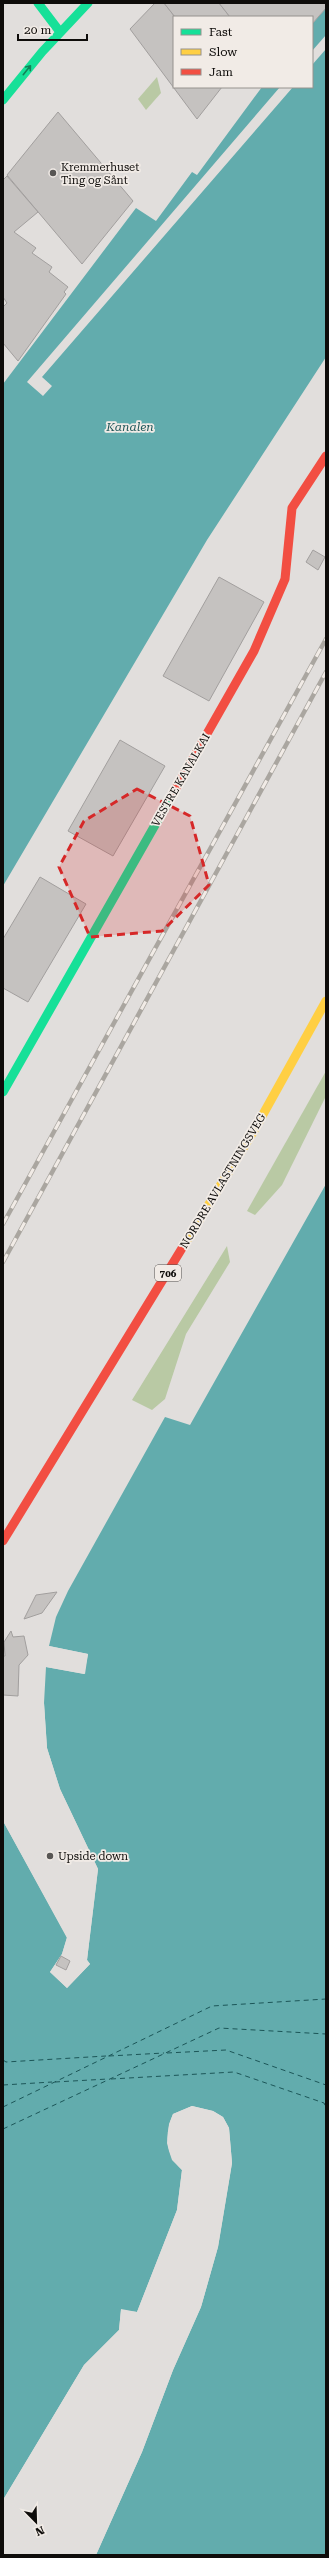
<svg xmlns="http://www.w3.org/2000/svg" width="329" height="2558" font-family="'Roboto Serif',serif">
	<rect width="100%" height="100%" fill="#e1dedc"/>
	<g fill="#b9c9a4">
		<polygon points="157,77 161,93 146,110 138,99"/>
		<polygon points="326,1071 326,1096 282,1185 255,1215 247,1211"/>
		<polygon points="227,1246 230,1262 186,1334 165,1399 152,1410 132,1400"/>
	</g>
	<g fill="#62acad">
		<polygon points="326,8 326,357 207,540 3,886 3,384 136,208 156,221 192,172 197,175 262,87 312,87 312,24"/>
		<path d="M326,1184v1371h-230l46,-103 31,-82 28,-63 17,-60 14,-84 -3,-35 -6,-11 -10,-6 -21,-5 -19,8c-9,21 -8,40 9,56l-5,40 -40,102 -16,-2 -2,20 -35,35 -81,135v-679l64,117 -5,16 -12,18 17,16 23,-24 -3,-4 11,-91 -38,-80 -13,-41 -3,-45 2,-36 38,7 4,-20 -39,-8 7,-29 12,-26 97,-174 25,8z"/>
	</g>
	<g fill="#e1dedc">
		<polygon points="326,35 326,49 312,65 312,51"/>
		<polygon points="280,87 293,87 42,377 52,386 43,396 27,382"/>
		<polygon points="49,1646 88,1654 85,1674 46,1667 47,1665 83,1671 85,1655 49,1648"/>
		<polygon points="42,1703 44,1703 47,1748 60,1789 98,1869 87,1960 90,1964 67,1988 50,1972 62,1954 67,1937 3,1821 5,1820 69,1937 64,1954 52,1971 67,1986 88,1964 85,1959 96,1869 58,1790 45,1748"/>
		<polygon points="192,2106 213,2111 223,2117 229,2128 232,2163 218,2247 201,2307 173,2370 142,2452 96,2555 94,2555 140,2451 208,2279 221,2218 230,2163 227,2129 221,2119 212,2113 192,2108 175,2116 171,2125 169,2143 174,2159 184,2170 179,2211 139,2313 123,2312 120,2331 85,2366 3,2502 3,2500 84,2365 119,2330 121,2309 137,2312 177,2210 182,2170 172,2160 169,2151 167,2143 169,2124 173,2114"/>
	</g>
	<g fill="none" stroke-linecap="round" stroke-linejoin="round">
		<g stroke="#1c5658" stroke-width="1" stroke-dasharray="5 4" stroke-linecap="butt">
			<polyline points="167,2053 226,2050 326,2085"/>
			<polyline points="109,2056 164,2053"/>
			<polyline points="3,2060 6,2062 106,2056"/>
			<polyline points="111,2079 234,2072 324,2103 326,2107"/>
			<polyline points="55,2082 108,2079"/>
			<polyline points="3,2085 52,2082"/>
			<polyline points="3,2107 212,2006 326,1999"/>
			<polyline points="3,2129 219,2028 326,2034"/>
		</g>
	</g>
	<g fill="#c5c2c0" stroke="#a29f9e">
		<polygon points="155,3 164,3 175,17 174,87 222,87 197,119 130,29"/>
		<polygon points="164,3 219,3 230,17 175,17"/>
		<polygon points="219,3 326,3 326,8 312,24 312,17 230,17"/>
		<polygon points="58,112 133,201 82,264 7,175"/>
		<polygon points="7,176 38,212 14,232 36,248 32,253 52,267 49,272 68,287 64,292 66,294 18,361 3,343 3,307 7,303 3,297 3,180"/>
		<polygon points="313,550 325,557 318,570 306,562"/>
		<polygon points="219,577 264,602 209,701 163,676"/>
		<polygon points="120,740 165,766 113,856 68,831"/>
		<polygon points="40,877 86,904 28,1002 3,988 3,939"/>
		<polygon points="57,1592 42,1613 24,1619 36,1595"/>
		<polygon points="11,1631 13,1637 24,1636 28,1655 19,1665 18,1696 3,1695 3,1656 5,1656 4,1642"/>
		<polygon points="61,1956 70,1961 66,1970 56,1965"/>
	</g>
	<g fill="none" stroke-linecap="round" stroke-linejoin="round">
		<g stroke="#16e098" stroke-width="9">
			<polyline points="38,3 60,32"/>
			<polyline points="3,100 42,52 88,3"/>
			<polyline points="3,1092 171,797"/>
		</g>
		<polyline stroke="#ffcf43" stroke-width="9" points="184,1245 256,1127 326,1001"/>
		<g stroke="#f24e42" stroke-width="9">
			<polyline points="171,797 254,651 285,579 292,508 326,456"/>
			<polyline points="3,1541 184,1245"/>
		</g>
		<defs>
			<g id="rail">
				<polyline points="3,1224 326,639"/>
				<polyline points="3,1262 326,672"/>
			</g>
		</defs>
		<use href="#rail" stroke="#aaa6a0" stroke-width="4.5"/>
		<use href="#rail" stroke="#f1ebe6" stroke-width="3" stroke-dasharray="9" stroke-linecap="butt"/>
	</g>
	<defs><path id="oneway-shaft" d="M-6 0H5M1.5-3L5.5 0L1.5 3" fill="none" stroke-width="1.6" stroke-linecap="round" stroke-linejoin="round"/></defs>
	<use stroke="#128158" href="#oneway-shaft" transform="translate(27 70) rotate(-51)"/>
	<path fill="#d62828" fill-opacity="0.2" stroke="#d62828" stroke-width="3" stroke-dasharray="8 5" stroke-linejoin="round" d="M137,789l53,27 19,69 -47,46 -72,6 -31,-70 25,-46z"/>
	<g fill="#585654" stroke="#f1ebe6" stroke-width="1.5">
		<circle cx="53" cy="173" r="4"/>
		<circle cx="50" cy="1856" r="4"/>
	</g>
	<g text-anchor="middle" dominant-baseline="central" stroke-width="3.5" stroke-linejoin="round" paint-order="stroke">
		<rect fill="#f1ebe6" stroke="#524f4c" stroke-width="1" x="155" y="1265" width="26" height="16" rx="3"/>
		<g font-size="10" font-weight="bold" fill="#0e0c0a">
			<text x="168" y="1273">706</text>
		</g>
		<g font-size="11" fill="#0e0c0a" stroke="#f1ebe6" text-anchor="start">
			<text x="61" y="167">Kremmerhuset<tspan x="61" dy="13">Ting og Sånt</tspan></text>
			<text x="58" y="1856">Upside down</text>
		</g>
		<g font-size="11" fill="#0e0c0a" stroke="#f1ebe6">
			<text transform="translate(181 780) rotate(-60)">VESTRE KANALKAI</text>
			<text transform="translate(223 1181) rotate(-59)">NORDRE AVLASTNINGSVEG</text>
		</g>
		<g font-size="12" font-style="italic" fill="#1c5658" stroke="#f1ebe6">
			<text x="130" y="427">Kanalen</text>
		</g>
	</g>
	<rect width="329" height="2558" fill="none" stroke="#0e0c0a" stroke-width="8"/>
	<rect x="173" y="16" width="140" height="72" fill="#f1ebe6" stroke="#96928e"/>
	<rect x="181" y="29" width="20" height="6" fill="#16e098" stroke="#96928e"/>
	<text x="209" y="36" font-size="12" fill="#0e0c0a">Fast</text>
	<rect x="181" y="49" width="20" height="6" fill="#ffcf43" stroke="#96928e"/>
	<text x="209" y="56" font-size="12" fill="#0e0c0a">Slow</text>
	<rect x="181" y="69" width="20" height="6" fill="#f24e42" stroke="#96928e"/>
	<text x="209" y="76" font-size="12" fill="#0e0c0a">Jam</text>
	<g transform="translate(36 2522) rotate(157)" stroke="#f1ebe6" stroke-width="3" paint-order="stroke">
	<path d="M0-3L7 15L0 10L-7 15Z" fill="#0e0c0a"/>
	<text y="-6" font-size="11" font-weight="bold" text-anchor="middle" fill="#0e0c0a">N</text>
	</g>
	<path d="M18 34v6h69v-6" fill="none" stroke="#0e0c0a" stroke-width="2"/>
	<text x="24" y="34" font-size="12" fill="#0e0c0a" stroke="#f1ebe6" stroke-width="3" paint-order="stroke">20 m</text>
</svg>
